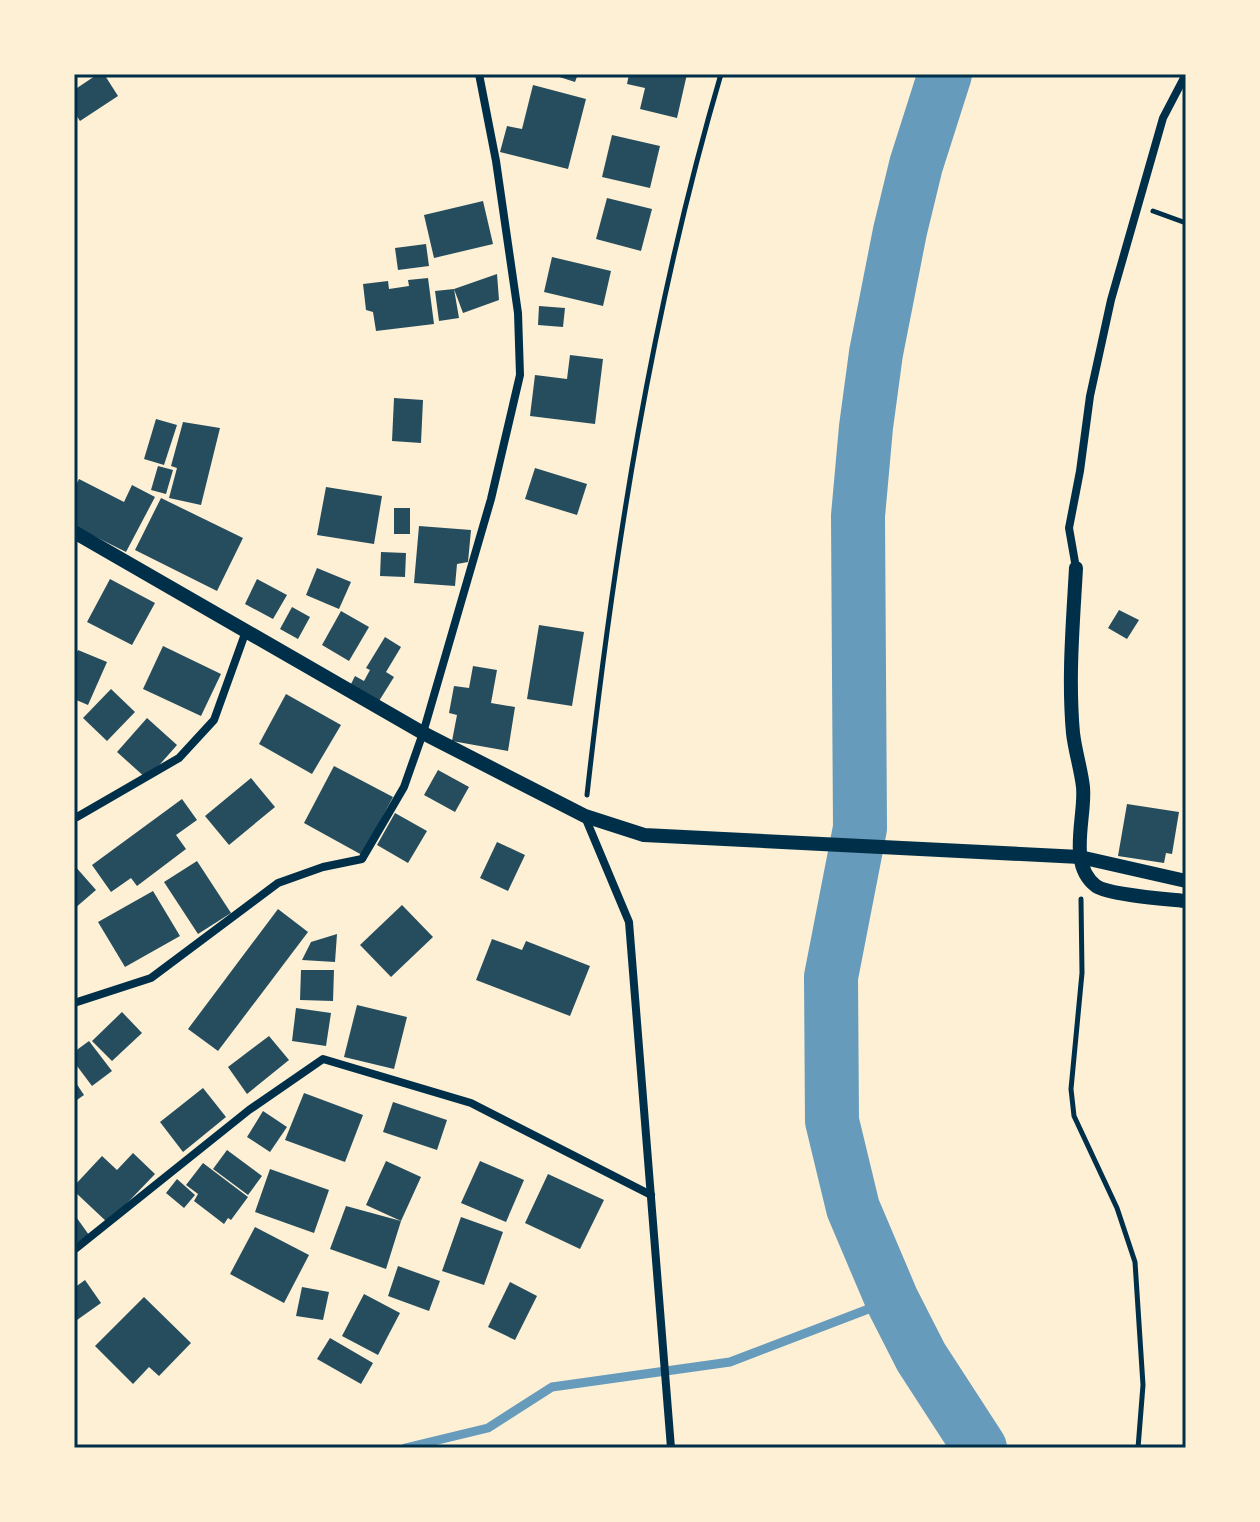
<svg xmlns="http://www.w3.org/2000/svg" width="1260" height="1522" font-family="'DejaVu Sans',sans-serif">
	<rect width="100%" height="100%" fill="#fdf0d5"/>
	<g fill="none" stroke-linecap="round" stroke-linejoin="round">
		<polyline stroke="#669bbc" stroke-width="9" points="405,1448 488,1428 552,1387 730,1362 892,1300"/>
		<polyline stroke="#669bbc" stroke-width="54" points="945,74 916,165 900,231 876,353 866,427 858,516 860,828 831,977 832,1121 853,1208 892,1300 921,1357 980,1448"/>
	</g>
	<g fill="#264d5e">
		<polygon points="98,74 104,74 118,96 80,121 74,112 74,90"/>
		<polygon points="550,74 578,74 575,82"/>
		<polygon points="629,74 687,74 677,118 640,109 645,88 627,84"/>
		<polygon points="533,85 586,99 568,169 500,152 507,126 522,129"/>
		<polygon points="612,135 660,146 650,188 602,177"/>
		<polygon points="607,198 652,209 641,251 596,239"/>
		<polygon points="483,201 493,244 434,258 424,215"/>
		<polygon points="426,244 429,266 398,270 395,248"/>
		<polygon points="552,257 611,271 603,306 544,292"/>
		<polygon points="497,274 499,300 463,313 454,289 459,318 439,321 435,291 454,289"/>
		<polygon points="428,278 434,324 376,331 373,312 366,310 363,284 388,281 389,289 409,286 408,280"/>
		<polygon points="539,306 565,308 563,327 538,325"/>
		<polygon points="570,355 603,359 595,424 530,416 535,375 567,379"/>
		<polygon points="394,398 423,400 421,443 392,441"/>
		<polygon points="156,419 177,425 164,465 144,459"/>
		<polygon points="183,422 220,428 201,505 169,498 177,468 171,466"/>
		<polygon points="158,466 173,470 166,494 151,490"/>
		<polygon points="535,468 587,484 577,515 525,499"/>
		<polygon points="79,479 124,502 132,485 155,497 126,552 74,526 74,489"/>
		<polygon points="326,487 382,496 374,544 317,535"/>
		<polygon points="161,498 243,538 217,591 135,550"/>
		<rect x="394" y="508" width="16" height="26"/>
		<polygon points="419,526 471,530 468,562 457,564 455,586 414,583"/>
		<polygon points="381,552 406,553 405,577 380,576"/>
		<polygon points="317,568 351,582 339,609 306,595"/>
		<polygon points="110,579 155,603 132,645 87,622"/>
		<polygon points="257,579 287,595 273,619 245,604"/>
		<polygon points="292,607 310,617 298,639 280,629"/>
		<polygon points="1119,610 1139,620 1127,639 1108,628"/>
		<polygon points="341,611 369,627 349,661 322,645"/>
		<polygon points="539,625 584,632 572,706 527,699"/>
		<polygon points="385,637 401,647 386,672 394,677 379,701 351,684 355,676 364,681 370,670 366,668"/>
		<polygon points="163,646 221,674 201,716 143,689"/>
		<polygon points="78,650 107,662 88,705 74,699 74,659"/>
		<polygon points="473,666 497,670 491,703 515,707 508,751 452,741 457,715 449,713 454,686 469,688"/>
		<polygon points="111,689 135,712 107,741 83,718"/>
		<polygon points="286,694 341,725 312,774 259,744"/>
		<polygon points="147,718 177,745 147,779 117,752"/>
		<polygon points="334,766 393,797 362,855 304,823"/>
		<polygon points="438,770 469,787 455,812 424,795"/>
		<polygon points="251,778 275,807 229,845 205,816"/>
		<polygon points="182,799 197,820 176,835 186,849 137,886 131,878 111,892 92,865"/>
		<polygon points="1127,804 1179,812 1172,854 1166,853 1164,863 1118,856"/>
		<polygon points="395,813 427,831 408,863 377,845"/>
		<polygon points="497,842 525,855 508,891 480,878"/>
		<polygon points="197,861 231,913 198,934 164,882"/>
		<polygon points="74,865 96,890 74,909"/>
		<polygon points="153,891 180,936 125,967 98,922"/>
		<polygon points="402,905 433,937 391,977 360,945"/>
		<polygon points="278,909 308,932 218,1051 188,1029"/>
		<polygon points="337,934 335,962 302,960 311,942"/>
		<polygon points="492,939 522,950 526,941 590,966 570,1016 476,980"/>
		<polygon points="301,970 334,970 333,1001 300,1000"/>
		<polygon points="357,1005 407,1017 394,1069 344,1057"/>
		<polygon points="296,1008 331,1013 326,1046 292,1041"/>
		<polygon points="122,1012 142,1033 112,1061 92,1041"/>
		<polygon points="269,1036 289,1060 247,1094 228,1067"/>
		<polygon points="89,1041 112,1071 92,1086 74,1062 74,1052"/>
		<polygon points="74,1080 84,1095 74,1102"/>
		<polygon points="203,1088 226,1117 183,1152 160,1122"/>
		<polygon points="304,1093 363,1115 345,1162 285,1140"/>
		<polygon points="393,1102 447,1120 437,1150 383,1132"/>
		<polygon points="263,1111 287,1127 270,1152 247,1137"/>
		<polygon points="227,1150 262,1176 248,1195 213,1169"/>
		<polygon points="133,1153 155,1174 108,1223 74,1191 74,1186 102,1156 117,1170"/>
		<polygon points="386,1161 421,1177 401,1221 366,1205"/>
		<polygon points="480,1161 524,1180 506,1222 461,1203"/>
		<polygon points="203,1163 248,1197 231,1220 228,1218 224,1224 194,1201 198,1194 186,1185"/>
		<polygon points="270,1169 329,1190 314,1233 255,1212"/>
		<polygon points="548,1174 604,1200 580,1249 525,1223"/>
		<polygon points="177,1179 195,1195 184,1208 166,1193"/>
		<polygon points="346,1206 401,1221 386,1269 330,1249"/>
		<polygon points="74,1214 89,1235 74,1245"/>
		<polygon points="461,1217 503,1232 484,1285 442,1271"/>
		<polygon points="255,1227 309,1255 284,1303 230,1274"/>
		<polygon points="398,1266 440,1281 429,1311 388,1296"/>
		<polygon points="85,1280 101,1303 77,1320 74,1316 74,1288"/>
		<polygon points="510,1282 537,1296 515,1340 488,1327"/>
		<polygon points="302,1287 329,1292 323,1320 296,1316"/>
		<polygon points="364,1294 400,1313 378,1355 342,1336"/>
		<polygon points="144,1297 191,1343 159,1376 149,1367 133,1384 95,1346"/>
		<polygon points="330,1338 373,1363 361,1384 317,1359"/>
	</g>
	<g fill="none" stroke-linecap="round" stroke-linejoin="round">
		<g stroke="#003049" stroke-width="5">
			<polyline points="1153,211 1186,223"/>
			<path d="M587,795c27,-243 65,-486 134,-721"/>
			<polyline points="1081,899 1082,973 1071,1089 1074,1116 1117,1208 1135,1262 1143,1385 1138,1448"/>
		</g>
		<g stroke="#003049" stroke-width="8">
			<polyline points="1076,568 1069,528 1080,471 1090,396 1111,300 1163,118 1186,74"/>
			<polyline points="77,817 179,758 214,720 246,631"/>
			<polyline points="585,817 629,922 671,1448"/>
			<polyline points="74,1003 151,978 278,883 323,867 362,859 404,787 423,733 491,499 520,375 518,313 496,161 479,74"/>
			<polyline points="74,1250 249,1110 323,1059 471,1103 651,1195"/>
		</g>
		<g stroke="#003049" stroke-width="14">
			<polyline points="74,532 423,733 585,816 644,835 1080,857 1186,881"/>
			<path d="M1076,568c-3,55 -8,110 -3,165 2,18 8,36 10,54 3,30 -16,77 13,99 13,9 71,13 90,15"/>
		</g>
	</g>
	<rect width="1260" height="1522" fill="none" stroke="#fdf0d5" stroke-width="152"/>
	<rect x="76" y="76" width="1108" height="1370" fill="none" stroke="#003049" stroke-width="3"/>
</svg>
